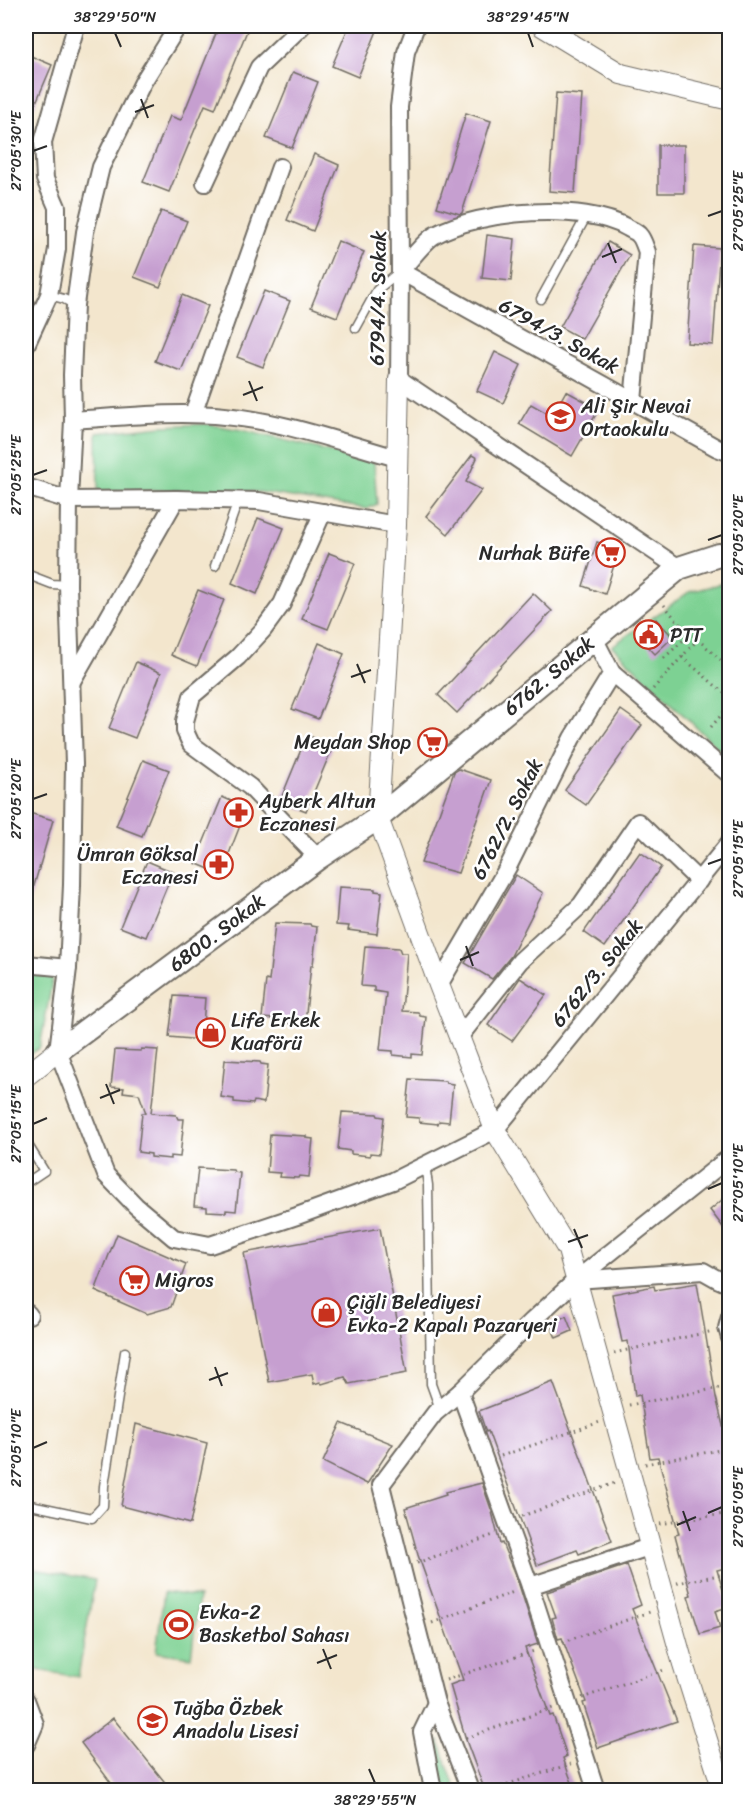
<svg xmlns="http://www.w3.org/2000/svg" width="755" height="1816" font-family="Sriracha,sans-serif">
	<rect width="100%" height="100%" fill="#fff"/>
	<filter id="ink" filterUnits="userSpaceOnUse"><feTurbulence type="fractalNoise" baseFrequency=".0167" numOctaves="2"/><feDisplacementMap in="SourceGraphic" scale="12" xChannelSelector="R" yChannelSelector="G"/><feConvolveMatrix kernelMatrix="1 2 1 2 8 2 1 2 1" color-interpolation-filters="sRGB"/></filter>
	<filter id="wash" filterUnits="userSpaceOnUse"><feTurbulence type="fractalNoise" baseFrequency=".008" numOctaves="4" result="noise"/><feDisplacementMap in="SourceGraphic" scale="24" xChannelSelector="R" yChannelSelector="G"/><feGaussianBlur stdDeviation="1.35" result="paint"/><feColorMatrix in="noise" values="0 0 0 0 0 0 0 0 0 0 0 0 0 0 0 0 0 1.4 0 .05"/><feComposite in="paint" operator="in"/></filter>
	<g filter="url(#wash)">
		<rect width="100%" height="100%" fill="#f3e6cd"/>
		<g fill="#7dd193" stroke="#547e5f" stroke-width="1.5">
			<polygon points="207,424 242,430 374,462 377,504 367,509 260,492 172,490 98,492 97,433 162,426"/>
			<polygon points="724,583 729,583 729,759 612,646 689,592"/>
			<polygon points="26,973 53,977 40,1047 26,1058"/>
			<polygon points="35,1569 95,1580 78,1677 26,1668 26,1624"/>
			<polygon points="164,1592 199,1597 191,1657 156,1652"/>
			<polygon points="439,1741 456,1790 445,1790 431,1748"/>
		</g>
		<g id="blocks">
			<g fill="#c69fd0">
				<polygon points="219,26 249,26 215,109 205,105 169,192 143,182 170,116 181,120"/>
				<polygon points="349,26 379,26 358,77 332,66"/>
				<polygon points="26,54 52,65 26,126"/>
				<polygon points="293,72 318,82 292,148 266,138"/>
				<polygon points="556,93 582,95 575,193 549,191"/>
				<polygon points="466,113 491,121 462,213 460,214 437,207"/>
				<rect x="658" y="145" width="26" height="48"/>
				<polygon points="314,154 339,165 313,231 287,220"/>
				<polygon points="161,211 187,221 160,287 134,277"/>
				<polygon points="487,235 515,239 511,281 482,278"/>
				<polygon points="338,241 364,252 337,317 311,307"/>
				<polygon points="608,242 630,255 582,339 560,327"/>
				<polygon points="694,246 720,248 713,345 687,343"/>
				<polygon points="264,291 290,301 263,367 237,357"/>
				<polygon points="182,295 208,306 181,371 155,361"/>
				<polygon points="495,352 521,365 503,403 477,391"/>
				<polygon points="566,391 599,409 572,456 519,424 531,404 552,416"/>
				<polygon points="472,455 477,458 466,482 482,490 448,534 426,516"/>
				<polygon points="258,518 284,528 257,594 232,583"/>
				<polygon points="597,542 619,549 605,594 583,586"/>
				<polygon points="329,553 355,563 328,629 302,619"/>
				<polygon points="198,590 224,600 197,666 171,655"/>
				<polygon points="533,593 552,611 457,713 438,695"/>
				<polygon points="656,619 673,637 655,654 638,636"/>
				<polygon points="319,643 344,654 318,719 292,709"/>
				<polygon points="136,662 161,673 135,738 109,728"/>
				<polygon points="621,710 642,725 586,805 565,790"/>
				<polygon points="307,735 333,746 306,811 280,801"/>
				<polygon points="143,760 169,770 142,836 116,826"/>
				<polygon points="459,769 491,780 458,873 421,863 454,772"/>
				<polygon points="222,797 247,808 221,874 195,863"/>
				<polygon points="26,812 53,820 29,903 26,902"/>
				<polygon points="640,852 661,867 605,947 584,932"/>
				<polygon points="147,861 173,872 146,937 120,927"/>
				<polygon points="516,875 543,893 511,956 492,979 465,963"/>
				<polygon points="339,887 375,889 375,891 382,892 377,934 348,930 349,926 336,925"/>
				<polygon points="275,923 310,924 311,926 317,927 313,965 311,965 305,1023 295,1022 294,1024 275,1023 275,1019 262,1018 266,980 269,981"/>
				<polygon points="365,946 399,948 401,953 407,953 402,1011 418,1012 420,1016 426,1017 422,1055 412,1054 412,1057 393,1055 393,1051 380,1050 386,993 374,991 374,987 361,986"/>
				<polygon points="520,978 546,995 512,1041 488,1025"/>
				<polygon points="174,996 205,998 202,1040 169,1037"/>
				<polygon points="141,1049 158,1050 151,1113 176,1115 178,1119 184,1119 180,1157 170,1156 170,1159 151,1157 151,1154 138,1152 142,1113 146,1113 139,1094 123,1092 124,1088 111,1087 115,1050 141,1051"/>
				<polygon points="225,1060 260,1062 261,1064 268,1065 264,1103 254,1101 253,1104 234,1102 234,1099 221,1097"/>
				<polygon points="410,1079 445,1081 446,1083 453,1084 449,1122 439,1121 438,1124 419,1122 419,1118 406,1117"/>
				<polygon points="342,1112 377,1114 378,1116 384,1117 380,1154 370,1153 370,1156 351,1154 351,1151 338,1149"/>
				<polygon points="270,1134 306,1136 306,1138 313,1139 309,1177 299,1176 298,1178 279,1177 280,1173 267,1172"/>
				<polygon points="198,1168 233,1170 234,1172 240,1173 236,1211 226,1210 226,1212 207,1211 207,1207 194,1206"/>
				<polygon points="729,1194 729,1235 710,1210"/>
				<polygon points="380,1228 407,1373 349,1384 345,1377 322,1384 320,1382 314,1384 312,1374 269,1382 244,1253"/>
				<polygon points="117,1234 186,1264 171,1307 147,1314 95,1291"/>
				<polygon points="697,1283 716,1397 729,1450 729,1567 717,1570 728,1607 715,1611 720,1628 700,1634 688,1596 691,1595 675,1535 679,1534 658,1457 650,1458 640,1395 635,1396 628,1341 622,1342 612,1294 654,1286 655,1290"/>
				<polygon points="566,1316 572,1331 556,1338 550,1323"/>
				<polygon points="553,1382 612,1541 579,1554 577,1550 537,1565 488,1431 486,1432 479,1411"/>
				<polygon points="341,1423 393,1444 367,1484 323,1462"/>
				<polygon points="136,1424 207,1443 190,1524 121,1506"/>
				<polygon points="482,1483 492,1512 500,1544 502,1543 519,1585 538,1644 525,1648 550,1716 553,1715 567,1756 563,1758 575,1791 485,1791 467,1743 450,1685 463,1680 418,1555 405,1508 446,1495 445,1492"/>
				<polygon points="627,1565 641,1605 632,1609 677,1721 598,1748 583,1703 586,1702 562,1638 558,1639 552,1618 556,1617 547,1592"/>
				<polygon points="113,1718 172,1791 117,1791 81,1743"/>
			</g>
		</g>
	</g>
	<g filter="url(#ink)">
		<use href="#blocks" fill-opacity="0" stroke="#716c64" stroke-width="1.5"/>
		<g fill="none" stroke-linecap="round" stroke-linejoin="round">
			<defs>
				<g id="service">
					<polyline points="49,295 64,299 75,305"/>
					<polyline points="541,299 587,215"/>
					<polyline points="356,328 377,290 400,271"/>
					<polyline points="215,566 238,501"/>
					<polyline points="26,574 52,584 68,585"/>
					<polyline points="26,1142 44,1171 26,1183"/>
					<polyline points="425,1165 428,1185 431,1384 440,1409"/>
					<polyline points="26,1504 92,1518 103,1506 104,1486 125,1352"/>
				</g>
				<g id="minor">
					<polyline points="178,26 143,82 101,167 85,232 75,305 72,375 73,420 69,500 68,585 74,764 72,885 68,968 58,1051 106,1175 136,1206 174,1238 210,1245 297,1216 393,1181 495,1130 730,842"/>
					<polyline points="416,26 406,52 399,107 400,271 399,379 679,568"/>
					<polyline points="205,183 259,67 302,26"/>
					<polyline points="26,345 49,295 57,249 57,207 45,179 43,142 76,26"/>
					<path d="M633,401l14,-149c-2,-5 -4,-13 -8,-17 -2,-3 -8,-5 -11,-7 -44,-26 -148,-18 -193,7 -11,6 -25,26 -35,36l317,177 13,5"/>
					<polyline points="193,414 280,167"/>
					<path d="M73,420c50,-3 101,-9 151,-4 59,5 116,26 173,42"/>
					<polyline points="26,487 69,500 176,499 259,501 396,525"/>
					<polyline points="594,638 612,673 730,775"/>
					<polyline points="72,681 176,499"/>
					<polyline points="318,858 250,787 191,744 185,731 185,721 192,696 238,657 263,630 282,604 323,512"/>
					<polyline points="26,964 68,968"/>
					<polyline points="439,985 508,867 572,738 612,673"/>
					<polyline points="460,1036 520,961 581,905 638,822 699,881"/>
					<polyline points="576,1280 703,1271 719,1280 730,1285"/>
					<polyline points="26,1312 29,1315"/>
					<polyline points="730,1317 727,1328 730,1338"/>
					<polyline points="460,1392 530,1586 596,1790"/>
					<polyline points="530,1586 649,1547"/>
					<polyline points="26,1700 35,1724 26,1745"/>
					<polyline points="433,1790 422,1732 436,1703"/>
					<polyline points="470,1790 436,1703 381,1485 435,1413 460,1392 532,1321 576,1280 730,1157"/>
				</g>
				<g id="tertiary">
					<polyline points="542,26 621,74 730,100"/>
					<polyline points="399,379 396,525 378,818 439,985 495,1130 568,1250 683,1664 723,1790"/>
					<polyline points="26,1076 58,1051"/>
				</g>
				<polyline id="secondary" points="58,1051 318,858 378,818 679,568 719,555 730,555"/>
			</defs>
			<use href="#service" stroke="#716c64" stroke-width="11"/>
			<use href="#minor" stroke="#716c64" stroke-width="20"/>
			<use href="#tertiary" stroke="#716c64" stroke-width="22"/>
			<use href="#secondary" stroke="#716c64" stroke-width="26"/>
			<g stroke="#716c64" stroke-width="3" stroke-dasharray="1.5 4.5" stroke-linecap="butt">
				<polyline points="664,605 678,622 730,668"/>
				<polyline points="682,657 730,698"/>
				<polyline points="664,658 691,633"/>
				<polyline points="653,689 698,639"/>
				<polyline points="711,727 730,705"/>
				<polyline points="614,1353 713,1331"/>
				<polyline points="629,1405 730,1386"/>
				<polyline points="501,1456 600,1422"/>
				<polyline points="645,1464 730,1448"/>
				<polyline points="522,1516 615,1483"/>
				<polyline points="660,1524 730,1513"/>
				<polyline points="417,1563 496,1534"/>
				<polyline points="677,1583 730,1573"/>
				<polyline points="432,1623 516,1591"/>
				<polyline points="563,1642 650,1612"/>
				<polyline points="446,1680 534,1651"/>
				<polyline points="582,1698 667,1669"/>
				<polyline points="466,1738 553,1708"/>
				<polyline points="490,1790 571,1764"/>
			</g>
			<use href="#service" stroke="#fff" stroke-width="8"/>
			<use href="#minor" stroke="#fff" stroke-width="16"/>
			<use href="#tertiary" stroke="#fff" stroke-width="20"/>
			<use href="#secondary" stroke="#fff" stroke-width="22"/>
		</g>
	</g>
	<path fill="none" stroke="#2b2b2b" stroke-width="2" d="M115,33l6,14M528,33l5,14M141,99l7,19M135,112l19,-7M33,151l14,-5M708,216l14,-5M608,243l8,20M602,257l20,-8M249,381l8,20M243,395l20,-8M33,475l14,-5M708,540l14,-5M357,664l8,19M351,677l20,-7M33,799l14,-5M708,864l14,-5M466,946l7,20M460,960l19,-8M106,1084l8,20M100,1098l20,-8M33,1124l14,-6M708,1189l14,-6M574,1229l8,19M568,1242l20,-7M215,1367l7,19M209,1380l19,-7M33,1448l14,-6M683,1511l7,20M708,1513l14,-6M677,1525l19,-8M323,1649l8,20M317,1663l20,-8M369,1769l6,14"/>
	<defs>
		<symbol id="school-ring" viewBox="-11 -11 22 22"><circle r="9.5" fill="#fff" stroke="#c8321e" stroke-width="1.5"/><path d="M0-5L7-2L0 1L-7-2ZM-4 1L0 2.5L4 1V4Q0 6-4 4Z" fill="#c8321e"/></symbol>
		<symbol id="supermarket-ring" viewBox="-11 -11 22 22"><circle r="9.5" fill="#fff" stroke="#c8321e" stroke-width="1.5"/><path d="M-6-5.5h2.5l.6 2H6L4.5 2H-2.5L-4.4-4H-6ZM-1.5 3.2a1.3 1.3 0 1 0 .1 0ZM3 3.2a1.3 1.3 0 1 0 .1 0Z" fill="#c8321e"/></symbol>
		<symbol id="civic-ring" viewBox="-11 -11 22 22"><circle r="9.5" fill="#fff" stroke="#c8321e" stroke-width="1.5"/><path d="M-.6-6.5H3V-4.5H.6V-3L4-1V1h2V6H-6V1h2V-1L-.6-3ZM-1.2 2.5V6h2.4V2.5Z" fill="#c8321e"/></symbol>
		<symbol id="pharmacy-ring" viewBox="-11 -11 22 22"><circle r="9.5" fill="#fff" stroke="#c8321e" stroke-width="1.5"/><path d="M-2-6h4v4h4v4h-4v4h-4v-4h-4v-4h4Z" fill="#c8321e"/></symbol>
		<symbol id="shop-ring" viewBox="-11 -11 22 22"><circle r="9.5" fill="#fff" stroke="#c8321e" stroke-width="1.5"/><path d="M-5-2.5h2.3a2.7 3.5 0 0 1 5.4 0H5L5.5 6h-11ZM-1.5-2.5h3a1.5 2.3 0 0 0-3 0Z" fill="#c8321e"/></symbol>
		<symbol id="stadium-ring" viewBox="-11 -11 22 22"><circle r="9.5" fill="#fff" stroke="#c8321e" stroke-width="1.5"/><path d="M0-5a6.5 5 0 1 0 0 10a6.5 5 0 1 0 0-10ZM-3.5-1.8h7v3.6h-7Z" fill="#c8321e"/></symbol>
	</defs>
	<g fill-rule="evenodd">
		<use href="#school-ring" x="544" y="400" width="33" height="33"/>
		<use href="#supermarket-ring" x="594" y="536" width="33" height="33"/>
		<use href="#civic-ring" x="632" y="618" width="33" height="33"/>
		<use href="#supermarket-ring" x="416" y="726" width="33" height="33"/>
		<use href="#pharmacy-ring" x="222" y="796" width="33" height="33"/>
		<use href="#pharmacy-ring" x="202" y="848" width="33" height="33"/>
		<use href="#shop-ring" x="194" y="1016" width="33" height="33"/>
		<use href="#supermarket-ring" x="118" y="1264" width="33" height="33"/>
		<use href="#shop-ring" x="310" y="1296" width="33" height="33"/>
		<use href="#stadium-ring" x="162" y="1608" width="33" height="33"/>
		<use href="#school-ring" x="136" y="1704" width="33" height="33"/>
	</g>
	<g text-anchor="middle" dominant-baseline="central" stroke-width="5" stroke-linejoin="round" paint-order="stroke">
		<g font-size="20" fill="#2b2b2b" stroke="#fff">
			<text transform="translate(378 298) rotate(-89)">6794/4. Sokak</text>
			<text transform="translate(559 336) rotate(29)">6794/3. Sokak</text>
			<text transform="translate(549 676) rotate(-40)">6762. Sokak</text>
			<text transform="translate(507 819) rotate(-63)">6762/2. Sokak</text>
			<text transform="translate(217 933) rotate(-37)">6800. Sokak</text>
			<text transform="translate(597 973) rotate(-51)">6762/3. Sokak</text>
		</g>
		<g font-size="20" fill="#2b2b2b" stroke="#fff" text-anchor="start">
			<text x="581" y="406">Ali Şir Nevai<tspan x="581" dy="23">Ortaokulu</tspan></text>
			<text x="590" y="553" text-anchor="end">Nurhak Büfe</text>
			<text x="670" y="635">PTT</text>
			<text x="411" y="742" text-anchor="end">Meydan Shop</text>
			<text x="259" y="801">Ayberk Altun<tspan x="259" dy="23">Eczanesi</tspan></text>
			<text x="198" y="854" text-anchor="end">Ümran Göksal<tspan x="198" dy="23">Eczanesi</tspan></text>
			<text x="231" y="1020">Life Erkek<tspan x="231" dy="23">Kuaförü</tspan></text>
			<text x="155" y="1280">Migros</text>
			<text x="347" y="1302">Çiğli Belediyesi<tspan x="347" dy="23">Evka-2 Kapalı Pazaryeri</tspan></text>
			<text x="199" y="1612">Evka-2<tspan x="199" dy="23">Basketbol Sahası</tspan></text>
			<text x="173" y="1708">Tuğba Özbek<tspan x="173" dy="23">Anadolu Lisesi</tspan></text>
		</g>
	</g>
	<rect width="755" height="1816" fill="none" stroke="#fff" stroke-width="66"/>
	<rect x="33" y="33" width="689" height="1750" fill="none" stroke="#2b2b2b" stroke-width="2"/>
	<g font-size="15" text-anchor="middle" fill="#2b2b2b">
		<text x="115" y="22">38°29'50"N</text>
		<text x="528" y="22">38°29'45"N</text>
		<text transform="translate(16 151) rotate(-90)" y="5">27°05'30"E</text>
		<text transform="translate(738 211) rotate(-90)" y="5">27°05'25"E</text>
		<text transform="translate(16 475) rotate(-90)" y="5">27°05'25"E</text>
		<text transform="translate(738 535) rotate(-90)" y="5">27°05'20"E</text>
		<text transform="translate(16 799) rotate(-90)" y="5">27°05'20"E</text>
		<text transform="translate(738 859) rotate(-90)" y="5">27°05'15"E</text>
		<text transform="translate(16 1124) rotate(-90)" y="5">27°05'15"E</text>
		<text transform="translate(738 1183) rotate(-90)" y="5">27°05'10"E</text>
		<text transform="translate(16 1448) rotate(-90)" y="5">27°05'10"E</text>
		<text transform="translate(738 1507) rotate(-90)" y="5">27°05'05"E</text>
		<text x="375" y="1805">38°29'55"N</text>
	</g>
</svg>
